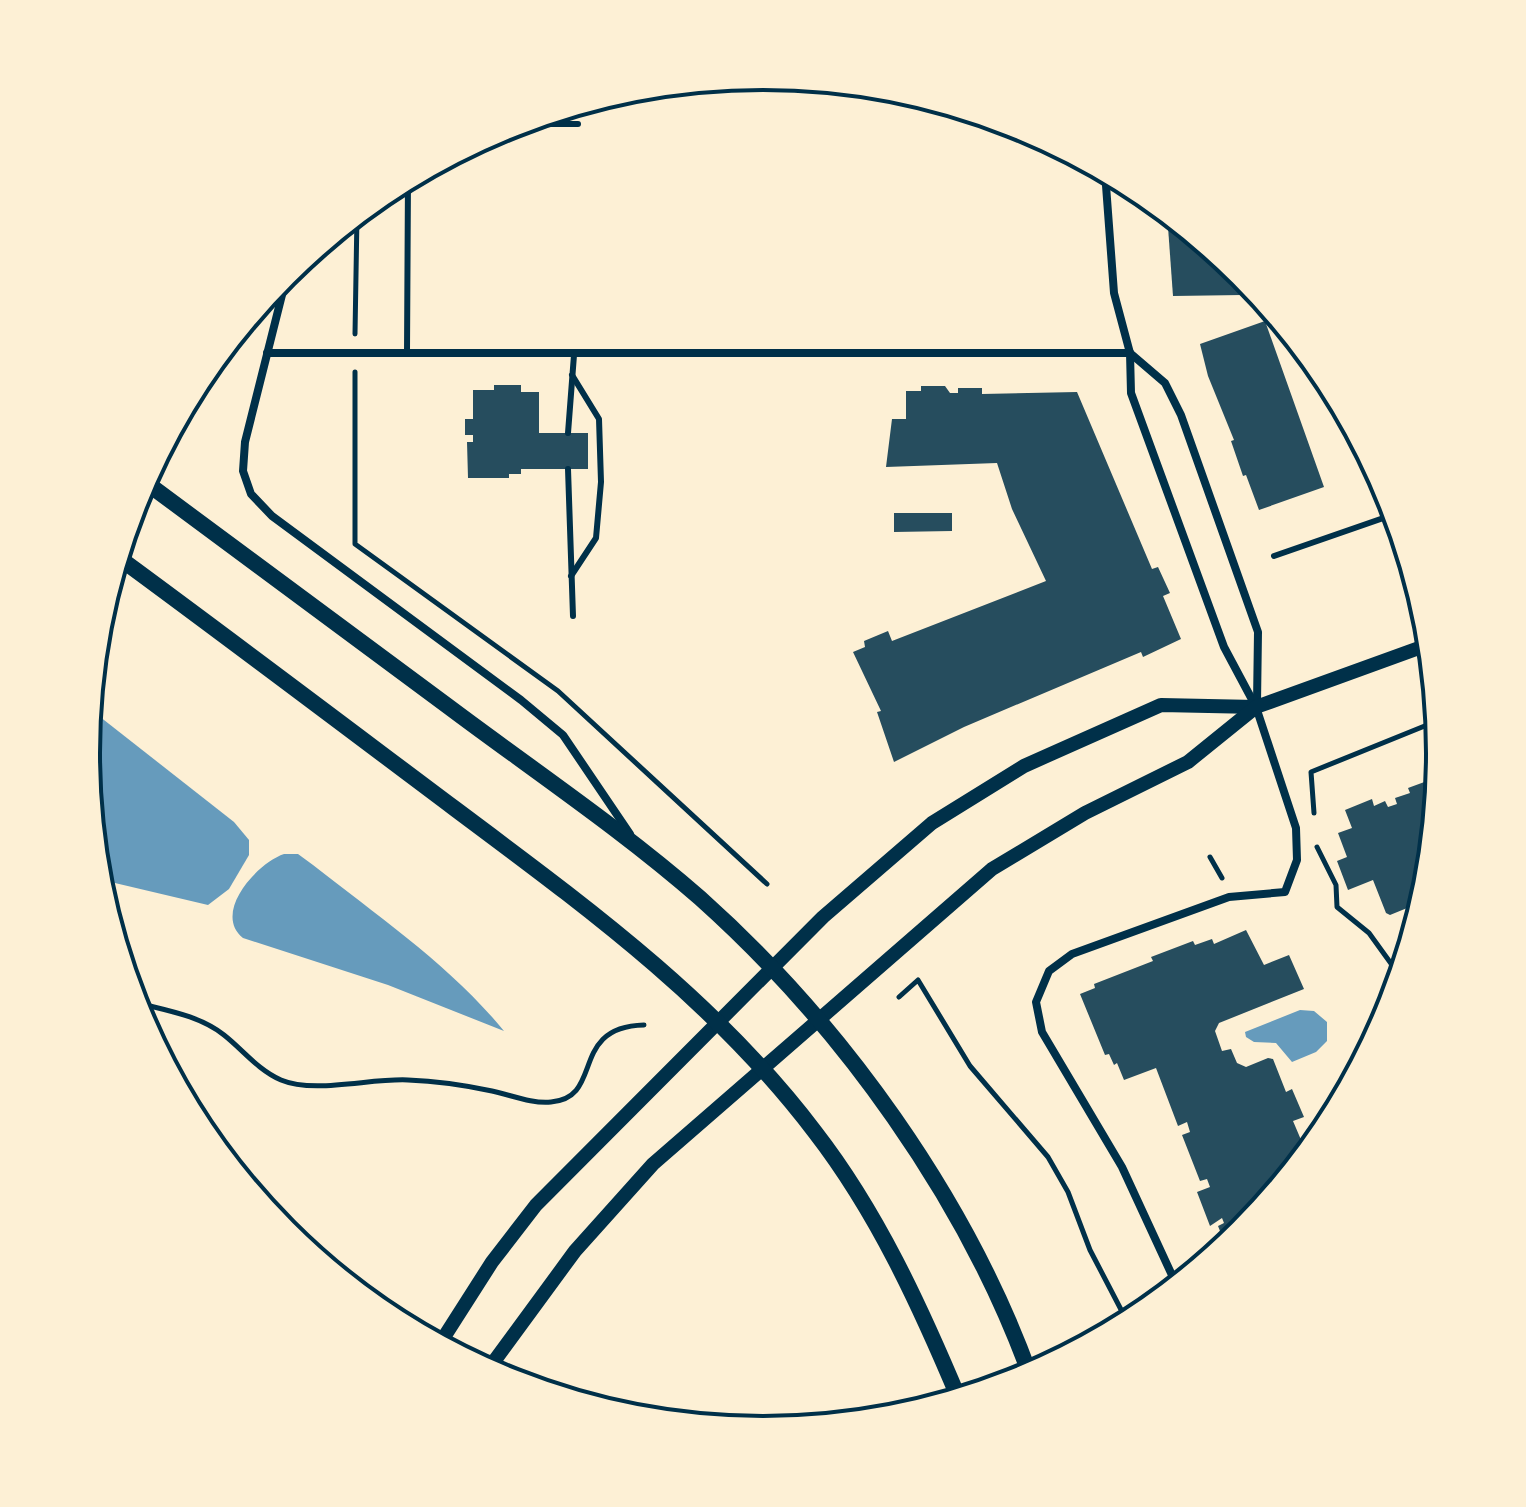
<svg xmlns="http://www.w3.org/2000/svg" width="1526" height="1507" font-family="'DejaVu Sans',sans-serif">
	<rect width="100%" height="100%" fill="#fdf0d5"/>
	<g fill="#669bbc">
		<polygon points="90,709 234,822 249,840 249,855 229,889 208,905 98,879 86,753"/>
		<path d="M284,854h14l15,11c66,52 138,101 191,166l-116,-46 -145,-47c-31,-25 14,-75 41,-84z"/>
		<polygon points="1300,1010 1314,1011 1327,1022 1327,1041 1316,1052 1292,1062 1276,1043 1254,1042 1246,1037 1245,1032"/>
	</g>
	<g fill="#264d5e">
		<polygon points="1167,213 1242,274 1242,295 1173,296"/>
		<polygon points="1265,321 1324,487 1259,510 1246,475 1243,476 1231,441 1234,440 1208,376 1200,344"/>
		<polygon points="494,385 521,385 521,392 539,392 539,433 588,433 588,469 521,469 521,474 509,474 509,478 468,478 467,442 473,442 473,435 465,435 465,419 473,419 473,390 494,390"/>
		<polygon points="921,386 945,386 950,393 958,393 958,388 982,388 982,394 1077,392 1152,569 1158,567 1170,593 1163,596 1181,639 1143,657 1141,652 964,727 894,762 877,712 881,711 853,652 865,647 864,641 888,631 892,641 1046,581 1012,509 997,463 886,467 892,419 906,419 906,391 921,391"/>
		<polygon points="894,513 952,513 952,531 894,532"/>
		<polygon points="1438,777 1427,887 1425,892 1409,898 1412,906 1390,915 1386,913 1373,880 1348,890 1337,861 1347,857 1338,833 1352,828 1345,810 1372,799 1374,806 1385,801 1388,807 1397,804 1395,798 1410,793 1408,788"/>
		<polygon points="1246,930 1264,965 1289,955 1304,989 1219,1023 1215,1031 1222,1051 1231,1049 1237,1063 1246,1067 1268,1058 1273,1059 1286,1092 1292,1089 1304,1117 1293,1121 1307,1154 1242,1233 1226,1246 1218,1226 1224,1223 1222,1218 1210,1226 1197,1192 1210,1187 1207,1179 1200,1181 1182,1135 1190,1132 1187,1122 1178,1126 1156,1068 1124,1080 1117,1063 1114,1065 1109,1054 1105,1055 1080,994 1095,988 1094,984 1153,961 1151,957 1193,941 1195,945 1212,939 1214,944"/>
	</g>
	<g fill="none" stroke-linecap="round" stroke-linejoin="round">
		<g stroke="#003049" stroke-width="5">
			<polyline points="355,334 357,215"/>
			<polyline points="355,372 355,544 558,691 767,884"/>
			<polyline points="1314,813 1311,772 1437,721"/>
			<polyline points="1317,847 1336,885 1337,907 1369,933 1400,976"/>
			<polyline points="1210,857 1222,878"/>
			<polyline points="899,997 918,980 970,1066 1048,1157 1068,1192 1090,1250 1128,1323"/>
			<path d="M134,1002c30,8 65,13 90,33 19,15 34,35 57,45 33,14 90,-2 127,0 28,1 56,5 84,11 19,4 40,13 59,11 54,-4 17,-75 93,-77"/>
		</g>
		<g stroke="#003049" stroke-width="6">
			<polyline points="515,124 578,124"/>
			<polyline points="264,299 278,305"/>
			<polyline points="407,353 408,178"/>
			<polyline points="568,433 574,355"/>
			<polyline points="1360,441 1385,517"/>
			<polyline points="568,469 573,616"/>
			<polyline points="1274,556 1395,514"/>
			<polyline points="571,576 596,538 601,482 599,419 572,375"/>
		</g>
		<g stroke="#003049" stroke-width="8">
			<polyline points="732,79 800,80"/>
			<polyline points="1105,172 1114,293 1130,353 1131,393 1224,647 1256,707 1296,828 1297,860 1285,892 1229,897 1072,954 1049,971 1036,1002 1042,1032 1122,1167 1177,1286"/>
			<polyline points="288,271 245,442 243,471 251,494 272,516 521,700 563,735 630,834"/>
			<polyline points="267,353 1130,353"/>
			<polyline points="1130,353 1165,383 1181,415 1258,632 1257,703"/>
		</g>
		<g stroke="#003049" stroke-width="14">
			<polyline points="439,1345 492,1262 536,1205 823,917 932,823 1024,766 1161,705 1256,707"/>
			<polyline points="487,1371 575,1251 653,1164 992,869 1085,813 1188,762 1256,707 1430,644"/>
		</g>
		<g stroke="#003049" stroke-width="16">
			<path d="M144,481c101,76 203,151 305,226 84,63 172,122 251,191 141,126 266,300 330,477"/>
			<path d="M118,557c113,83 224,167 336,251 131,98 261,192 361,324 62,80 105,174 144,267"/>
		</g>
	</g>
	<path d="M0 0H1526V1507H0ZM100 753a663 663 0 1 1 1326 0a663 663 0 1 1-1326 0Z" fill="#fdf0d5" fill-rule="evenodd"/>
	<path fill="none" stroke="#003049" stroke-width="4" d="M100 753a663 663 0 1 1 1326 0a663 663 0 1 1-1326 0Z"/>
</svg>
